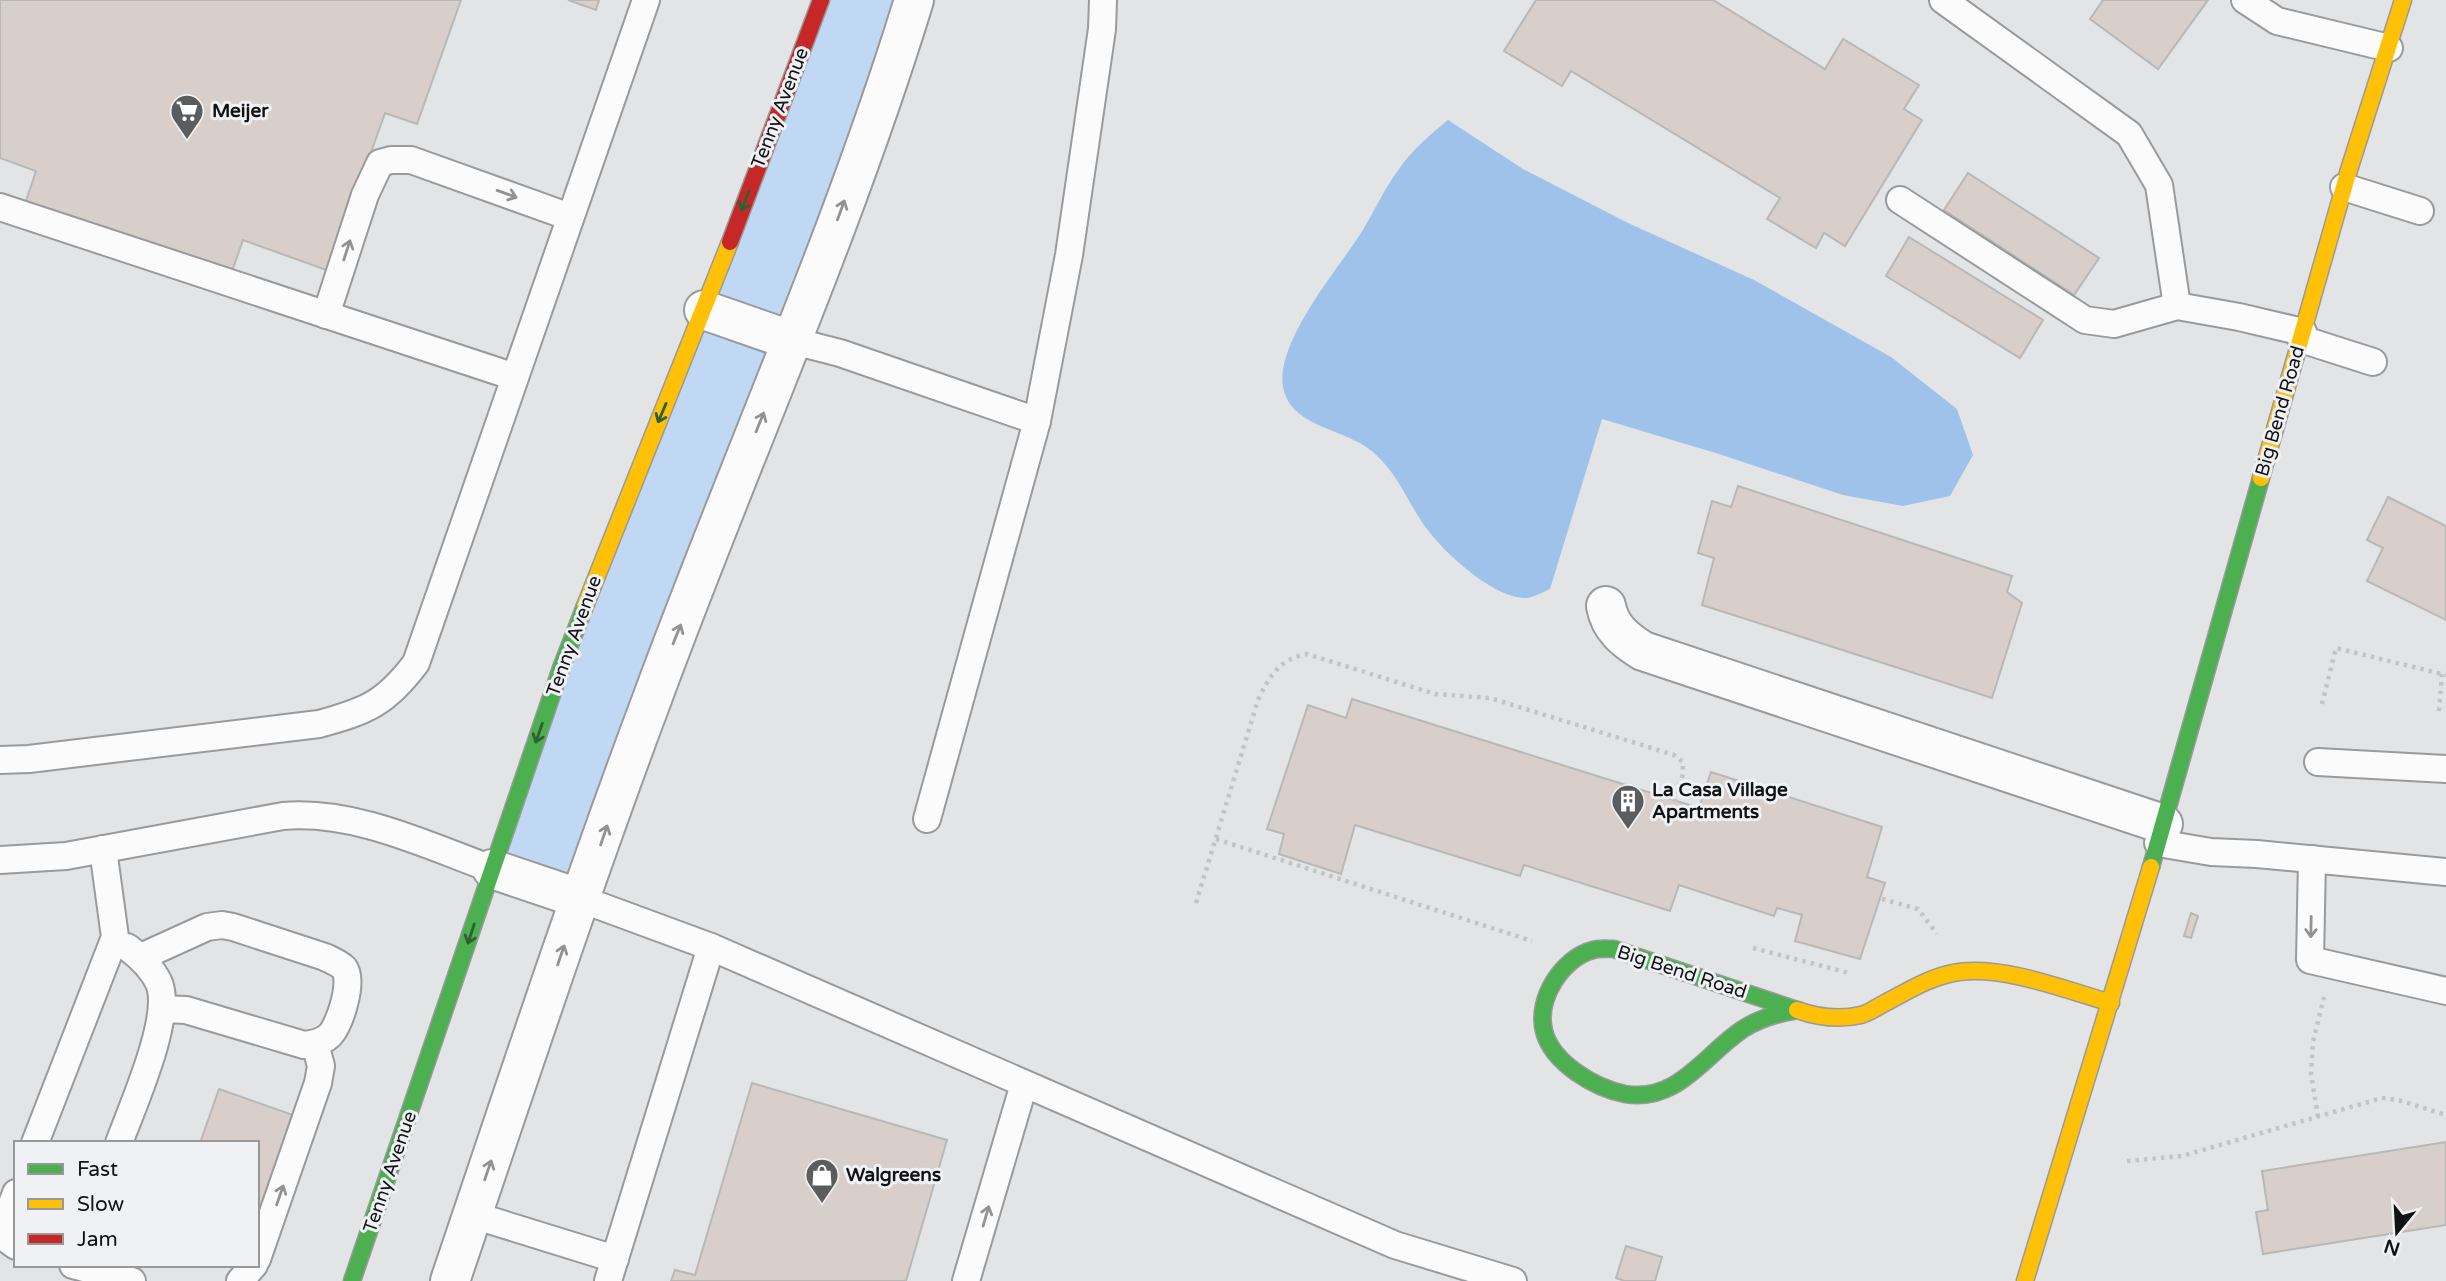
<svg xmlns="http://www.w3.org/2000/svg" width="2446" height="1281" font-family="'Varela Round',sans-serif">
	<rect width="100%" height="100%" fill="#e3e4e6"/>
	<polygon fill="#c0d8f3" points="812,0 914,0 581,899 493,869"/>
	<path fill="#9ec2e9" d="M1448,120l75,49 105,54 126,57 137,77 66,52 16,46 -23,41 -47,10 -60,-11 -124,-41 -117,-35 -52,170c-7,3 -17,9 -25,9 -30,0 -76,-41 -94,-64 -22,-26 -30,-58 -58,-82 -26,-23 -79,-24 -89,-61 -13,-44 54,-122 77,-158 13,-21 23,-44 38,-64 13,-19 31,-34 49,-49z"/>
	<g fill="#d8ceca" stroke="#b8b8b8" stroke-width="2">
		<polygon points="0,0 461,0 417,124 385,113 329,271 243,240 230,277 25,204 36,171 0,158"/>
		<polygon points="568,0 599,0 596,10"/>
		<polygon points="1536,0 1713,0 1825,69 1843,39 1919,85 1904,109 1922,120 1845,246 1824,233 1816,248 1767,219 1780,198 1571,71 1562,86 1504,51"/>
		<polygon points="2103,0 2208,0 2158,69 2090,19"/>
		<polygon points="1968,173 2099,258 2074,295 1944,210"/>
		<polygon points="1909,237 2043,320 2020,358 1886,276"/>
		<polygon points="1738,486 2012,576 2007,592 2022,603 1992,698 1702,605 1714,558 1698,553 1712,501 1731,507"/>
		<polygon points="2388,497 2446,526 2446,620 2367,581 2383,548 2367,540"/>
		<polygon points="1352,699 1699,808 1711,772 1882,827 1867,877 1885,883 1860,959 1795,941 1802,915 1777,908 1774,916 1679,885 1670,911 1524,865 1520,876 1355,825 1341,874 1279,854 1284,834 1267,829 1308,705 1346,718"/>
		<polygon points="2191,913 2198,916 2191,938 2184,936"/>
		<polygon points="752,1083 947,1140 906,1281 671,1281 675,1270 695,1275"/>
		<polygon points="219,1089 293,1115 257,1219 257,1143 200,1143"/>
		<polygon points="2446,1142 2446,1225 2263,1254 2256,1212 2268,1210 2262,1171"/>
		<polygon points="1626,1246 1662,1257 1655,1281 1625,1281 1616,1278"/>
	</g>
	<g fill="none" stroke-linecap="round" stroke-linejoin="round">
		<defs>
			<g id="lane">
				<polyline points="1943,0 2129,134 2159,185 2177,306"/>
				<polyline points="2245,0 2277,21 2389,48"/>
				<polyline points="2344,187 2420,211"/>
				<polyline points="1900,200 2085,320 2114,324 2177,306 2239,317 2303,332"/>
				<polyline points="0,207 515,377"/>
				<polyline points="326,315 365,195 380,163 391,160 411,160 570,217"/>
				<polyline points="2301,339 2373,362"/>
				<polyline points="793,341 840,353 1037,421 927,819"/>
				<polyline points="1037,421 1069,255 1102,29 1103,0"/>
				<path d="M0,760l29,-1 290,-35c48,-13 67,-21 97,-61l230,-663"/>
				<polyline points="2318,762 2446,769"/>
				<polyline points="2158,843 2211,852 2257,854 2446,872"/>
				<polyline points="2312,859 2310,960 2446,991"/>
				<path d="M0,860l66,-4 217,-40c72,-6 143,29 209,53"/>
				<polyline points="581,899 711,947 1395,1245 1513,1281"/>
				<path d="M141,957l66,-30 15,-2 11,2 92,30c6,3 14,6 19,11 10,13 -4,56 -14,67 -7,7 -16,9 -26,10l-118,-35 -24,-1"/>
				<polyline points="35,1143 115,937 103,849"/>
				<path d="M119,1143c13,-36 54,-126 40,-160 -7,-15 -20,-27 -32,-36"/>
				<polyline points="16,1193 5,1222 9,1241 16,1246"/>
				<polyline points="473,1215 615,1259"/>
				<polyline points="257,1259 318,1083 321,1066 315,1044"/>
				<polyline points="73,1265 132,1281"/>
				<polyline points="240,1281 254,1265"/>
				<polyline points="608,1281 711,947"/>
				<polyline points="966,1281 1024,1084"/>
			</g>
			<g id="street">
				<polyline points="704,310 793,341"/>
				<path d="M1606,606c4,22 19,34 37,45l520,173"/>
				<polyline points="492,869 581,899"/>
				<path d="M450,1281c66,-195 130,-390 202,-582 86,-234 189,-461 262,-699"/>
			</g>
			<g id="fast">
				<polyline points="2151,867 2261,478"/>
				<path d="M1797,1010l-183,-61c-7,0 -15,-1 -21,1 -31,8 -57,49 -49,81 8,32 51,57 81,63 53,9 80,-40 118,-65 17,-11 35,-16 55,-19"/>
				<polyline points="352,1281 561,668 585,606"/>
			</g>
			<g id="slow">
				<polyline points="2261,478 2348,173 2403,0"/>
				<polyline points="585,606 730,242"/>
				<path d="M1797,1010c20,7 43,10 64,5 8,-2 16,-8 24,-12 23,-12 46,-27 74,-31 47,-6 107,18 152,31"/>
				<polyline points="2025,1281 2151,867"/>
			</g>
			<polyline id="jam" points="730,242 821,0"/>
		</defs>
		<use href="#lane" stroke="#999a9b" stroke-width="30"/>
		<use href="#street" stroke="#999a9b" stroke-width="42"/>
		<use href="#fast" stroke="#999a9b" stroke-width="19"/>
		<use href="#slow" stroke="#999a9b" stroke-width="19"/>
		<use href="#jam" stroke="#999a9b" stroke-width="19"/>
		<g stroke="#c4c4c4" stroke-width="4.5" stroke-dasharray="3.5 5" stroke-linecap="butt">
			<polyline points="2322,704 2336,648 2446,675"/>
			<polyline points="2439,711 2442,674"/>
			<polyline points="1216,839 1532,941"/>
			<polyline points="1882,899 1918,909 1937,934"/>
			<path d="M1196,903l62,-203c11,-24 22,-41 49,-46l128,40 55,4 184,57 9,7v12l-8,27"/>
			<polyline points="1753,948 1849,973"/>
			<polyline points="2318,1117 2311,1074 2313,1042 2324,997"/>
			<polyline points="2127,1161 2182,1156 2382,1098 2398,1100 2446,1115"/>
		</g>
		<use href="#lane" stroke="#fbfbfb" stroke-width="26"/>
		<use href="#street" stroke="#fbfbfb" stroke-width="38"/>
		<use href="#fast" stroke="#4caf50" stroke-width="16"/>
		<use href="#slow" stroke="#ffc107" stroke-width="16"/>
		<use href="#jam" stroke="#c62828" stroke-width="16"/>
	</g>
	<defs><path id="oneway-shaft" d="M-6 0H5M1.5-3L5.5 0L1.5 3" fill="none" stroke-width="1.6" stroke-linecap="round" stroke-linejoin="round" transform="scale(1.75)"/></defs>
	<g stroke="#929293">
		<use href="#oneway-shaft" transform="translate(507 194) rotate(20)"/>
		<use href="#oneway-shaft" transform="translate(841 210) rotate(-70)"/>
		<use href="#oneway-shaft" transform="translate(347 250) rotate(-72)"/>
		<use href="#oneway-shaft" transform="translate(760 422) rotate(-68)"/>
		<use href="#oneway-shaft" transform="translate(677 634) rotate(-68)"/>
		<use href="#oneway-shaft" transform="translate(604 835) rotate(-71)"/>
		<use href="#oneway-shaft" transform="translate(2311 927) rotate(91)"/>
		<use href="#oneway-shaft" transform="translate(561 955) rotate(-71)"/>
		<use href="#oneway-shaft" transform="translate(488 1170) rotate(-71)"/>
		<use href="#oneway-shaft" transform="translate(280 1195) rotate(-71)"/>
		<use href="#oneway-shaft" transform="translate(986 1216) rotate(-74)"/>
	</g>
	<g stroke="#2e6032">
		<use href="#oneway-shaft" transform="translate(745 201) rotate(111)"/>
		<use href="#oneway-shaft" transform="translate(662 413) rotate(113)"/>
		<use href="#oneway-shaft" transform="translate(539 733) rotate(109)"/>
		<use href="#oneway-shaft" transform="translate(471 934) rotate(108)"/>
	</g>
	<defs>
		<symbol id="supermarket-pin" viewBox="-11 -11 22 30"><path d="M0 17L-7.5 6A9.5 9.5 0 1 1 7.5 6Z" fill="#5a5c5d" stroke="#eff1f4"/><path d="M-6-5.5h2.5l.6 2H6L4.5 2H-2.5L-4.4-4H-6ZM-1.5 3.2a1.3 1.3 0 1 0 .1 0ZM3 3.2a1.3 1.3 0 1 0 .1 0Z" fill="#fff"/></symbol>
		<symbol id="building-pin" viewBox="-11 -11 22 30"><path d="M0 17L-7.5 6A9.5 9.5 0 1 1 7.5 6Z" fill="#5a5c5d" stroke="#eff1f4"/><path d="M-4-6H4V6H1V3H-1V6H-4ZM-2.5-4.3h1.7v1.8h-1.7ZM.8-4.3h1.7v1.8H.8ZM-2.5-1h1.7V.8h-1.7ZM.8-1h1.7V.8H.8Z" fill="#fff"/></symbol>
		<symbol id="shop-pin" viewBox="-11 -11 22 30"><path d="M0 17L-7.5 6A9.5 9.5 0 1 1 7.5 6Z" fill="#5a5c5d" stroke="#eff1f4"/><path d="M-5-2.5h2.3a2.7 3.5 0 0 1 5.4 0H5L5.5 6h-11ZM-1.5-2.5h3a1.5 2.3 0 0 0-3 0Z" fill="#fff"/></symbol>
	</defs>
	<g fill-rule="evenodd">
		<use href="#supermarket-pin" x="168" y="92" width="38" height="52"/>
		<use href="#building-pin" x="1609" y="782" width="38" height="52"/>
		<use href="#shop-pin" x="803" y="1156" width="38" height="52"/>
	</g>
	<g text-anchor="middle" dominant-baseline="central" stroke-width="6" stroke-linejoin="round" paint-order="stroke">
		<g font-size="19" fill="#111213" stroke="#eff1f4">
			<text transform="translate(780 108) rotate(-69)">Tenny Avenue</text>
			<text transform="translate(2280 411) rotate(-74)">Big Bend Road</text>
			<text transform="translate(574 636) rotate(-70)">Tenny Avenue</text>
			<text transform="translate(1682 972) rotate(18)">Big Bend Road</text>
			<text transform="translate(390 1172) rotate(-71)">Tenny Avenue</text>
		</g>
		<g font-size="19" font-weight="bold" fill="#111213" stroke="#eff1f4" text-anchor="start">
			<text x="212" y="111">Meijer</text>
			<text x="1652" y="790">La Casa Village<tspan x="1652" dy="22">Apartments</tspan></text>
			<text x="846" y="1175">Walgreens</text>
		</g>
	</g>
	<rect x="14" y="1141" width="245" height="126" fill="#eff1f4" stroke="#96989a" stroke-width="2"/>
	<rect x="28" y="1164" width="35" height="10" fill="#4caf50" stroke="#96989a" stroke-width="2"/>
	<text x="77" y="1176" font-size="21" fill="#111213">Fast</text>
	<rect x="28" y="1199" width="35" height="10" fill="#ffc107" stroke="#96989a" stroke-width="2"/>
	<text x="77" y="1211" font-size="21" fill="#111213">Slow</text>
	<rect x="28" y="1234" width="35" height="10" fill="#c62828" stroke="#96989a" stroke-width="2"/>
	<text x="77" y="1246" font-size="21" fill="#111213">Jam</text>
	<g transform="translate(2397 1232) rotate(198)" stroke="#eff1f4" stroke-width="5" paint-order="stroke">
	<path d="M0-5L12 26L0 18L-12 26Z" fill="#111213"/>
	<text y="-10" font-size="19" font-weight="bold" text-anchor="middle" fill="#111213">N</text>
	</g>
</svg>
